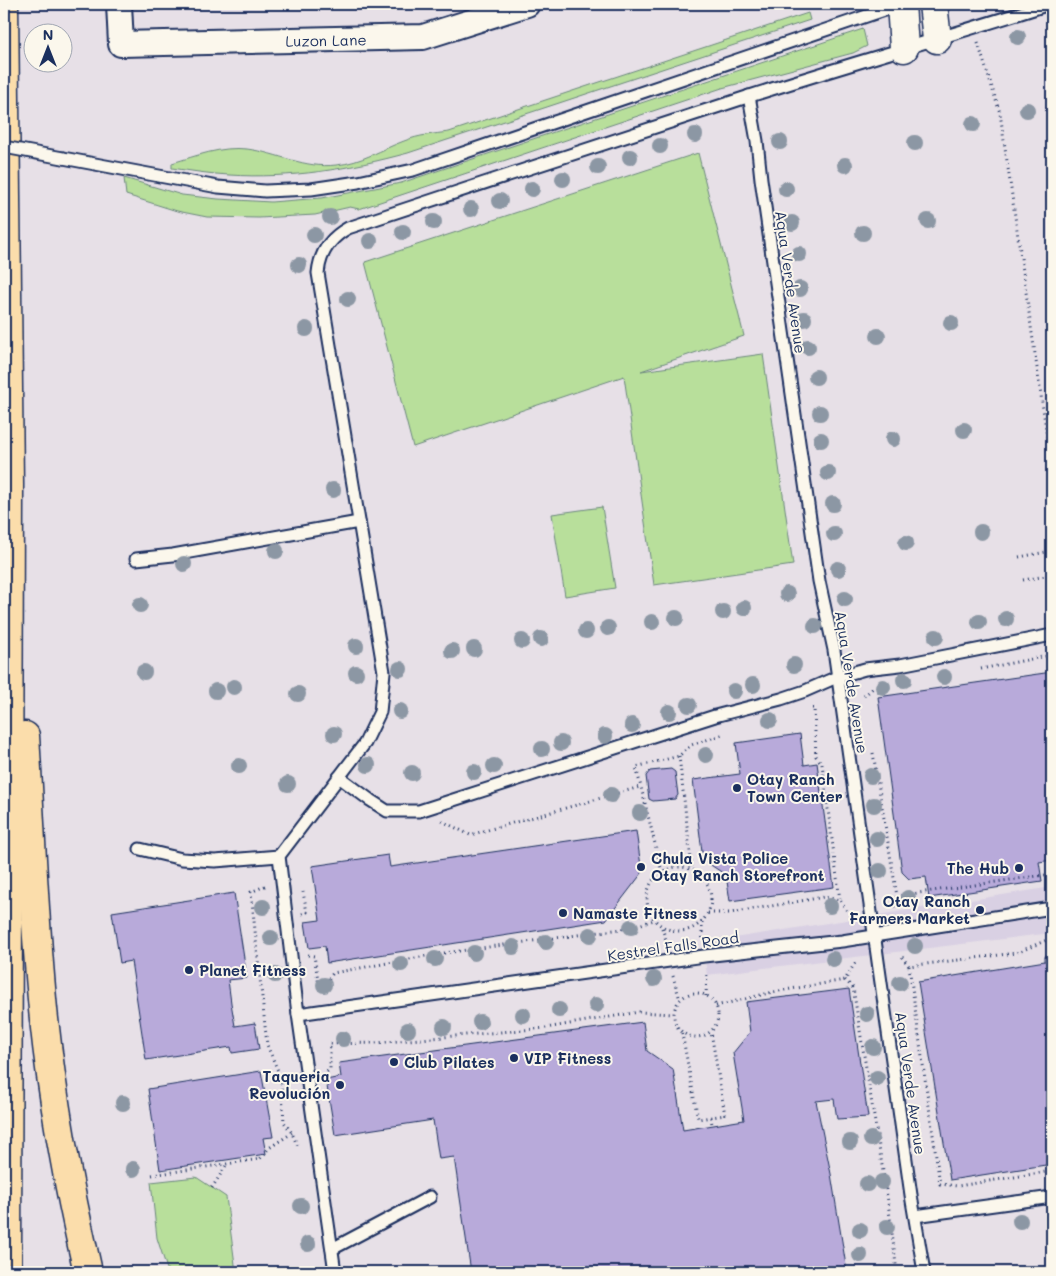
<svg xmlns="http://www.w3.org/2000/svg" width="1056" height="1276" font-family="Mali,sans-serif">
	<rect width="100%" height="100%" fill="#e7e0e7"/>
	<filter id="ink" filterUnits="userSpaceOnUse"><feTurbulence type="fractalNoise" baseFrequency=".02" numOctaves="2"/><feDisplacementMap in="SourceGraphic" scale="10" xChannelSelector="R" yChannelSelector="G"/><feConvolveMatrix kernelMatrix="1 2 1 2 8 2 1 2 1" color-interpolation-filters="sRGB"/></filter>
	<g filter="url(#ink)">
		<polygon fill="#d9d0e3" points="1052,887 1052,933 707,975 703,943"/>
		<g fill="#b8df9b" stroke="#6a877c">
			<path d="M808,13l2,7 -402,133c-59,16 -117,26 -179,22 -19,-1 -38,-4 -57,-7v-5c24,-7 49,-17 75,-14 31,4 58,20 89,16 25,-2 46,-16 68,-24 15,-6 30,-7 45,-9z"/>
			<polygon points="863,29 867,46 853,53 722,88 359,209 350,207 315,215 259,218 207,217 177,211 126,195 124,178 182,195 218,199 271,202 322,198 401,183"/>
			<polygon points="698,153 744,336 641,371 763,354 793,565 654,585 624,376 413,447 365,262"/>
			<polygon points="602,507 615,588 565,596 552,514"/>
			<polygon points="196,1177 226,1197 236,1272 168,1272 157,1238 151,1182"/>
		</g>
		<g fill="#b8aada" stroke="#1b2f5e">
			<polygon points="1052,672 1052,860 1039,862 1042,881 929,898 926,877 909,879 902,872 878,697"/>
			<polygon points="800,734 804,765 817,763 834,887 730,901 726,875 703,860 693,780 740,774 736,743"/>
			<polygon points="671,769 675,772 678,795 675,799 653,801 649,799 646,776 650,771"/>
			<polygon points="636,831 642,873 606,920 327,963 325,946 309,948 305,922 320,920 312,866 388,855 390,867"/>
			<polygon points="234,893 247,978 228,980 231,1003 235,1026 255,1023 259,1049 232,1053 231,1047 146,1060 131,961 120,963 112,912"/>
			<polygon points="1052,946 1052,1164 950,1180 918,982 1045,961 1045,957"/>
			<polygon points="849,989 868,1117 837,1119 834,1099 816,1101 831,1174 847,1272 471,1272 454,1157 439,1159 433,1120 335,1135 326,1080 341,1077 339,1063 643,1022 647,1051 673,1069 683,1130 744,1120 733,1053 750,1032 746,1002"/>
			<polygon points="261,1071 273,1137 263,1138 266,1154 160,1170 148,1089"/>
		</g>
		<g fill="none" stroke-linecap="round" stroke-linejoin="round">
			<defs>
				<g id="service">
					<polyline points="749,96 757,141 761,179 819,581 834,650 911,1195 924,1272"/>
					<polyline points="63,158 218,187 265,191 311,189 358,182 413,170 902,4"/>
					<polyline points="136,559 173,555 359,522"/>
					<polyline points="339,777 370,800 387,811 419,811 715,716 781,699 805,691 837,677 865,669 900,665 1052,635"/>
					<polyline points="140,849 182,859 215,861 279,856"/>
					<polyline points="298,1014 704,956 842,941 1052,908"/>
					<polyline points="915,1216 1052,1197"/>
					<polyline points="332,1249 430,1197"/>
					<path d="M335,1272l-37,-258 -19,-158 86,-113 15,-31 4,-40 -66,-399c2,-21 12,-35 30,-45 134,-44 267,-89 402,-132 99,-32 200,-60 299,-92"/>
				</g>
				<polyline id="minor" points="119,4 121,44 423,37 527,4"/>
				<g id="tertiary">
					<polyline points="901,4 904,48"/>
					<polyline points="933,4 937,39"/>
				</g>
				<g id="motorway">
					<polyline points="4,4 9,485 7,1272"/>
					<path d="M25,736c6,94 9,189 19,283 9,86 25,170 44,253"/>
				</g>
			</defs>
			<use href="#service" stroke="#1b2f5e" stroke-width="15"/>
			<use href="#minor" stroke="#1b2f5e" stroke-width="28"/>
			<use href="#tertiary" stroke="#1b2f5e" stroke-width="31"/>
			<use href="#motorway" stroke="#1b2f5e" stroke-width="31"/>
			<g stroke="#1b2f5e" stroke-width="3" stroke-dasharray="1 4" stroke-linecap="butt">
				<polyline points="978,43 1000,113 1052,471"/>
				<polyline points="1019,557 1052,551"/>
				<polyline points="1023,580 1052,575"/>
				<polyline points="981,669 1052,655"/>
				<polyline points="864,696 873,688 878,687"/>
				<polyline points="812,708 814,708 816,756 822,764 840,900"/>
				<polyline points="873,753 897,896"/>
				<polyline points="679,756 692,869"/>
				<polyline points="442,821 470,835 640,787"/>
				<circle cx="679" cy="899" r="32"/>
				<polyline points="662,872 636,767 679,756 691,745 724,734"/>
				<polyline points="265,886 251,892 267,1045 281,1078 284,1122 292,1133 297,1145"/>
				<polyline points="894,907 897,896 1052,874"/>
				<polyline points="708,913 730,913 824,897 840,900 848,913"/>
				<polyline points="302,914 307,912 303,892"/>
				<polyline points="702,922 702,941"/>
				<polyline points="662,928 668,946"/>
				<polyline points="308,955 314,956 320,991"/>
				<polyline points="902,957 909,966 1016,953 1047,940 1052,939"/>
				<polyline points="909,966 940,1184 958,1186 1052,1171"/>
				<polyline points="673,976 680,1000"/>
				<polyline points="845,980 853,988 888,1202 897,1272"/>
				<polyline points="320,991 333,973 437,954 629,928 654,920"/>
				<circle cx="696" cy="1015" r="22"/>
				<polyline points="706,996 707,971"/>
				<polyline points="716,1006 773,992 845,980 855,963"/>
				<polyline points="682,1033 698,1119 725,1115 711,1032"/>
				<polyline points="323,1075 330,1069 330,1044 375,1043 546,1028 639,1012 673,1014"/>
				<polyline points="711,1117 712,1125"/>
				<polyline points="152,1175 260,1159 269,1148 292,1133"/>
				<polyline points="212,1188 227,1164"/>
			</g>
			<use href="#service" stroke="#fbf7ec" stroke-width="11"/>
			<use href="#minor" stroke="#fbf7ec" stroke-width="24"/>
			<use href="#tertiary" stroke="#fbf7ec" stroke-width="28"/>
			<use href="#motorway" stroke="#fbddab" stroke-width="28"/>
			<defs>
				<polyline id="service-bridge" points="4,147 63,158"/>
			</defs>
			<use href="#service-bridge" stroke="#1b2f5e" stroke-width="15" stroke-linecap="butt"/>
			<use href="#service-bridge" stroke="#fbf7ec" stroke-width="11"/>
		</g>
		<g fill="#8c97a4">
			<circle cx="1018" cy="37" r="8"/>
			<circle cx="1027" cy="110" r="8"/>
			<circle cx="973" cy="124" r="8"/>
			<circle cx="695" cy="135" r="8"/>
			<circle cx="780" cy="142" r="8"/>
			<circle cx="915" cy="143" r="8"/>
			<circle cx="660" cy="146" r="8"/>
			<circle cx="630" cy="157" r="8"/>
			<circle cx="845" cy="165" r="8"/>
			<circle cx="598" cy="167" r="8"/>
			<circle cx="563" cy="179" r="8"/>
			<circle cx="532" cy="189" r="8"/>
			<circle cx="786" cy="189" r="8"/>
			<circle cx="500" cy="201" r="8"/>
			<circle cx="471" cy="209" r="8"/>
			<circle cx="330" cy="217" r="8"/>
			<circle cx="928" cy="221" r="8"/>
			<circle cx="434" cy="222" r="8"/>
			<circle cx="792" cy="223" r="8"/>
			<circle cx="403" cy="232" r="8"/>
			<circle cx="863" cy="233" r="8"/>
			<circle cx="314" cy="235" r="8"/>
			<circle cx="370" cy="241" r="8"/>
			<circle cx="799" cy="254" r="8"/>
			<circle cx="299" cy="265" r="8"/>
			<circle cx="800" cy="289" r="8"/>
			<circle cx="348" cy="299" r="8"/>
			<circle cx="804" cy="319" r="8"/>
			<circle cx="951" cy="323" r="8"/>
			<circle cx="306" cy="329" r="8"/>
			<circle cx="878" cy="336" r="8"/>
			<circle cx="808" cy="347" r="8"/>
			<circle cx="816" cy="377" r="8"/>
			<circle cx="820" cy="413" r="8"/>
			<circle cx="964" cy="430" r="8"/>
			<circle cx="893" cy="439" r="8"/>
			<circle cx="821" cy="440" r="8"/>
			<circle cx="828" cy="473" r="8"/>
			<circle cx="333" cy="490" r="8"/>
			<circle cx="833" cy="504" r="8"/>
			<circle cx="981" cy="532" r="8"/>
			<circle cx="834" cy="534" r="8"/>
			<circle cx="906" cy="543" r="8"/>
			<circle cx="276" cy="551" r="8"/>
			<circle cx="184" cy="564" r="8"/>
			<circle cx="838" cy="569" r="8"/>
			<circle cx="787" cy="594" r="8"/>
			<circle cx="845" cy="599" r="8"/>
			<circle cx="140" cy="605" r="8"/>
			<circle cx="744" cy="608" r="8"/>
			<circle cx="723" cy="612" r="8"/>
			<circle cx="676" cy="618" r="8"/>
			<circle cx="1006" cy="619" r="8"/>
			<circle cx="652" cy="622" r="8"/>
			<circle cx="979" cy="622" r="8"/>
			<circle cx="815" cy="626" r="8"/>
			<circle cx="608" cy="628" r="8"/>
			<circle cx="586" cy="631" r="8"/>
			<circle cx="936" cy="637" r="8"/>
			<circle cx="541" cy="639" r="8"/>
			<circle cx="522" cy="641" r="8"/>
			<circle cx="356" cy="646" r="8"/>
			<circle cx="474" cy="649" r="8"/>
			<circle cx="452" cy="651" r="8"/>
			<circle cx="794" cy="665" r="8"/>
			<circle cx="400" cy="669" r="8"/>
			<circle cx="144" cy="672" r="8"/>
			<circle cx="356" cy="673" r="8"/>
			<circle cx="944" cy="677" r="8"/>
			<circle cx="904" cy="680" r="8"/>
			<circle cx="753" cy="685" r="8"/>
			<circle cx="234" cy="687" r="8"/>
			<circle cx="883" cy="687" r="8"/>
			<circle cx="216" cy="691" r="8"/>
			<circle cx="734" cy="691" r="8"/>
			<circle cx="298" cy="694" r="8"/>
			<circle cx="689" cy="705" r="8"/>
			<circle cx="400" cy="711" r="8"/>
			<circle cx="669" cy="712" r="8"/>
			<circle cx="770" cy="720" r="8"/>
			<circle cx="632" cy="725" r="8"/>
			<circle cx="334" cy="734" r="8"/>
			<circle cx="605" cy="736" r="8"/>
			<circle cx="561" cy="743" r="8"/>
			<circle cx="542" cy="749" r="8"/>
			<circle cx="706" cy="755" r="8"/>
			<circle cx="368" cy="765" r="8"/>
			<circle cx="239" cy="766" r="8"/>
			<circle cx="494" cy="766" r="8"/>
			<circle cx="474" cy="772" r="8"/>
			<circle cx="412" cy="773" r="8"/>
			<circle cx="871" cy="776" r="8"/>
			<circle cx="288" cy="784" r="8"/>
			<circle cx="611" cy="795" r="8"/>
			<circle cx="874" cy="805" r="8"/>
			<circle cx="640" cy="813" r="8"/>
			<circle cx="877" cy="839" r="8"/>
			<circle cx="880" cy="871" r="8"/>
			<circle cx="908" cy="898" r="8"/>
			<circle cx="830" cy="906" r="8"/>
			<circle cx="263" cy="907" r="8"/>
			<circle cx="631" cy="927" r="8"/>
			<circle cx="590" cy="935" r="8"/>
			<circle cx="271" cy="938" r="8"/>
			<circle cx="546" cy="942" r="8"/>
			<circle cx="915" cy="946" r="8"/>
			<circle cx="513" cy="947" r="8"/>
			<circle cx="474" cy="953" r="8"/>
			<circle cx="435" cy="959" r="8"/>
			<circle cx="833" cy="959" r="8"/>
			<circle cx="401" cy="964" r="8"/>
			<circle cx="275" cy="975" r="8"/>
			<circle cx="654" cy="979" r="8"/>
			<circle cx="900" cy="983" r="8"/>
			<circle cx="324" cy="985" r="8"/>
			<circle cx="596" cy="1005" r="8"/>
			<circle cx="559" cy="1010" r="8"/>
			<circle cx="867" cy="1014" r="8"/>
			<circle cx="523" cy="1015" r="8"/>
			<circle cx="480" cy="1022" r="8"/>
			<circle cx="444" cy="1027" r="8"/>
			<circle cx="408" cy="1030" r="8"/>
			<circle cx="343" cy="1039" r="8"/>
			<circle cx="873" cy="1047" r="8"/>
			<circle cx="877" cy="1078" r="8"/>
			<circle cx="123" cy="1103" r="8"/>
			<circle cx="871" cy="1139" r="8"/>
			<circle cx="850" cy="1142" r="8"/>
			<circle cx="133" cy="1169" r="8"/>
			<circle cx="882" cy="1182" r="8"/>
			<circle cx="867" cy="1184" r="8"/>
			<circle cx="301" cy="1206" r="8"/>
			<circle cx="1020" cy="1221" r="8"/>
			<circle cx="887" cy="1227" r="8"/>
			<circle cx="860" cy="1230" r="8"/>
			<circle cx="308" cy="1244" r="8"/>
			<circle cx="860" cy="1255" r="8"/>
		</g>
	</g>
	<g fill="#1b2f5e" stroke="#fbf7ec" stroke-width="2">
		<circle cx="737" cy="788" r="5"/>
		<circle cx="641" cy="867" r="5"/>
		<circle cx="1019" cy="868" r="5"/>
		<circle cx="980" cy="910" r="5"/>
		<circle cx="563" cy="913" r="5"/>
		<circle cx="189" cy="970" r="5"/>
		<circle cx="514" cy="1058" r="5"/>
		<circle cx="394" cy="1062" r="5"/>
		<circle cx="340" cy="1085" r="5"/>
	</g>
	<g text-anchor="middle" dominant-baseline="central" stroke-width="4" stroke-linejoin="round" paint-order="stroke">
		<g font-size="15" fill="#1b2f5e" stroke="#fbf7ec">
			<text transform="translate(326 40) rotate(-1)">Luzon Lane</text>
			<text transform="translate(791 282) rotate(82)">Aqua Verde Avenue</text>
			<text transform="translate(852 682) rotate(81)">Aqua Verde Avenue</text>
			<text transform="translate(673 946) rotate(-8)">Kestrel Falls Road</text>
			<text transform="translate(911 1083) rotate(82)">Aqua Verde Avenue</text>
		</g>
		<g font-size="15" font-weight="bold" fill="#1b2f5e" stroke="#fbf7ec" text-anchor="start">
			<text x="747" y="779">Otay Ranch<tspan x="747" dy="17">Town Center</tspan></text>
			<text x="651" y="858">Chula Vista Police<tspan x="651" dy="17">Otay Ranch Storefront</tspan></text>
			<text x="1009" y="868" text-anchor="end">The Hub</text>
			<text x="970" y="901" text-anchor="end">Otay Ranch<tspan x="970" dy="17">Farmers Market</tspan></text>
			<text x="573" y="913">Namaste Fitness</text>
			<text x="199" y="970">Planet Fitness</text>
			<text x="524" y="1058">VIP Fitness</text>
			<text x="404" y="1062">Club Pilates</text>
			<text x="330" y="1076" text-anchor="end">Taqueria<tspan x="330" dy="17">Revolución</tspan></text>
		</g>
	</g>
	<rect width="1056" height="1276" fill="none" stroke="#fbf7ec" stroke-width="20"/>
	<rect x="10" y="10" width="1036" height="1256" fill="none" stroke="#1b2f5e" stroke-width="2" filter="url(#ink)"/>
	<g transform="translate(48 48)"><circle r="24" fill="#fbf7ec" stroke="#a1a7b3"/>
	<path d="M0-4L9 19L0 12L-9 19Z" fill="#1b2f5e"/>
	<text y="-8" font-size="14" font-weight="bold" text-anchor="middle" fill="#1b2f5e">N</text>
	</g>
</svg>
